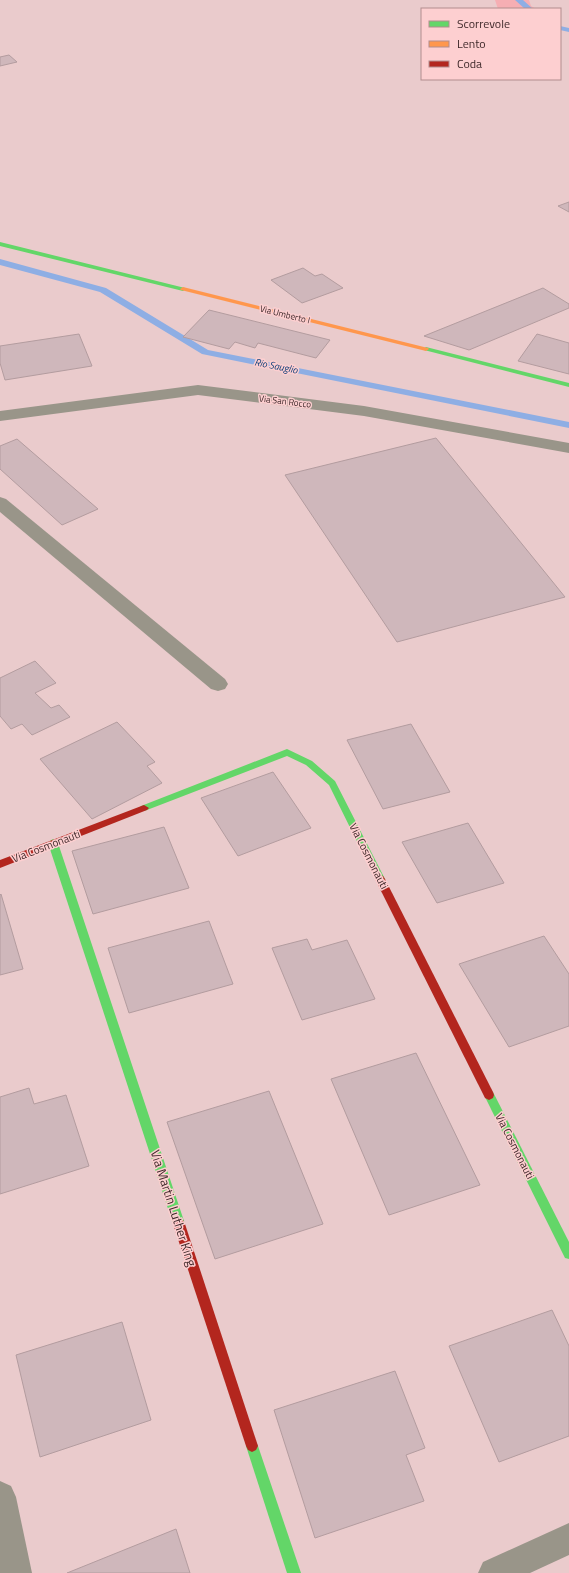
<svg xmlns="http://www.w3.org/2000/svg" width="569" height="1573" font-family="'Titillium Web',sans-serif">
	<rect width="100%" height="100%" fill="#eacbcc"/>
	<polygon fill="#f6aeb3" points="495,0 529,0 531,6 536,9 498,9"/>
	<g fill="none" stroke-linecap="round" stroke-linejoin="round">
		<g fill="#8eaee4" fill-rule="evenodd">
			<polygon points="515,0 523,0 533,9 525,9"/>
			<polygon points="560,26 569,28 569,32 560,30"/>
			<polygon points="0,259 106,288 208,350 569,422 569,428 202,354 100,292 0,265"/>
		</g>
	</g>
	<g fill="#cfb7bb" stroke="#b39c9f">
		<polygon points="9,55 17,62 0,66 0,57"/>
		<polygon points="569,202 569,212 558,206"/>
		<polygon points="303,268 315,276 322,274 343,288 302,303 271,280"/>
		<polygon points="543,288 569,304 569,308 469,350 424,336"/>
		<polygon points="209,310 330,340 316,358 258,343 255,348 235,342 229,349 183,337"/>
		<polygon points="79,334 92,366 5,380 0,363 0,346"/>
		<polygon points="537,334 569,343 569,374 518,361"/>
		<polygon points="436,438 565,597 397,642 285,475"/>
		<polygon points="17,439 98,509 62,525 0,469 0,446"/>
		<polygon points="35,661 56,683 35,693 51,708 59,705 70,717 32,735 22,724 11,729 0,716 0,678"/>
		<polygon points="117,722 155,762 147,766 162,783 92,819 40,759"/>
		<polygon points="411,724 450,792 383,809 347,740"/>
		<polygon points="273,772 311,828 238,856 201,798"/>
		<polygon points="468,823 504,883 437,903 402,842"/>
		<polygon points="164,827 189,888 93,914 72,851"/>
		<polygon points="1,894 23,969 0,975 0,895"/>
		<polygon points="209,921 233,984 129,1013 108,948"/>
		<polygon points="544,936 569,974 569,1026 509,1047 459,964"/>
		<polygon points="307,939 312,950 347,940 375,999 302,1020 272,948"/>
		<polygon points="416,1053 480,1185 389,1215 331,1079"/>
		<polygon points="29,1088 34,1104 66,1095 89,1166 0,1194 0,1097"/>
		<polygon points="269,1091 323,1224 215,1259 167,1122"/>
		<polygon points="552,1310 569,1346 569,1436 499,1462 449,1346"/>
		<polygon points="122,1322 151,1420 40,1457 16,1355"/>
		<polygon points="395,1371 425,1448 406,1455 424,1501 315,1538 274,1410"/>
		<polygon points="176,1529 190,1573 67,1573"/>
	</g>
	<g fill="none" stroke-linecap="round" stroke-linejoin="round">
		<g fill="#999589" fill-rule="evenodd">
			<polygon points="198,385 364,406 569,443 569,453 364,416 198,395 0,421 0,411"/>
			<polygon points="0,497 6,499 225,679 228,684 225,689 218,691 211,689 0,512"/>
			<polygon points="0,1481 11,1486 16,1497 32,1573 0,1573"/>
			<polygon points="569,1523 569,1555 530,1573 478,1573 483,1562"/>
		</g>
		<g fill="#63d668" fill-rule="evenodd">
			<polygon points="0,242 185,288 186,289 183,291 0,246"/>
			<polygon points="426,347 569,383 569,387 424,350 423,349"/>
			<polygon points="287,749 312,761 335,781 385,879 383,882 377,882 329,785 306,765 287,756 147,810 144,811 139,808 141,806"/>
			<polygon points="53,839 56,841 58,843 185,1224 183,1228 179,1229 175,1228 173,1224 48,843 50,841"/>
			<polygon points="489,1090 493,1092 569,1242 569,1259 565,1258 484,1095 485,1092"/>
			<polygon points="252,1440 256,1442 258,1446 301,1573 287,1573 246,1446 248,1442"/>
		</g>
		<polygon fill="#ff974d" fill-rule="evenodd" points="183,287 428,348 429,349 426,351 181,290 180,289"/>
		<g fill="#b3261e" fill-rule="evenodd">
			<polygon points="144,805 149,808 147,810 0,868 0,860"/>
			<polygon points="380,875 383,876 385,879 493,1092 494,1095 493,1098 489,1100 485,1098 375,879 377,876"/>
			<polygon points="179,1219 183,1220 185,1224 258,1446 256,1450 252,1452 248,1450 246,1446 173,1224 175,1220"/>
		</g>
	</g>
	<g text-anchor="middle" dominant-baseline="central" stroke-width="3" stroke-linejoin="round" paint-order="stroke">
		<g font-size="9" fill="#3f292a" stroke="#fdcfd0">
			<text transform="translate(285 314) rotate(14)">Via Umberto I</text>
			<text transform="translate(285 401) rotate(7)">Via San Rocco</text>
		</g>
		<g font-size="10" font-style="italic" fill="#083b77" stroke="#fdcfd0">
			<text transform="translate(276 366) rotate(11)">Rio Sauglio</text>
		</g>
		<g font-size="11" fill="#3f292a" stroke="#fdcfd0">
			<text transform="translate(46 846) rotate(-21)">Via Cosmonauti</text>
			<text transform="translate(369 856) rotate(63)">Via Cosmonauti</text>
			<text transform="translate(515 1146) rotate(63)">Via Cosmonauti</text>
		</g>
		<g font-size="13" fill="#3f292a" stroke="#fdcfd0">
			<text transform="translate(174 1208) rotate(72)">Via Martin Luther King</text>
		</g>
	</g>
	<rect x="421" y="8" width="140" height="72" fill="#fdcfd0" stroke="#b18d8e"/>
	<rect x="429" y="21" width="20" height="6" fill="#63d668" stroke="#b18d8e"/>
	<text x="457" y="28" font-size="12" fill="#3f292a">Scorrevole</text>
	<rect x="429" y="41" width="20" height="6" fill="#ff974d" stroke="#b18d8e"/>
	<text x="457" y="48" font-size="12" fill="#3f292a">Lento</text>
	<rect x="429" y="61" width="20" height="6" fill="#b3261e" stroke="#b18d8e"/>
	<text x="457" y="68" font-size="12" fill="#3f292a">Coda</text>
</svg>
